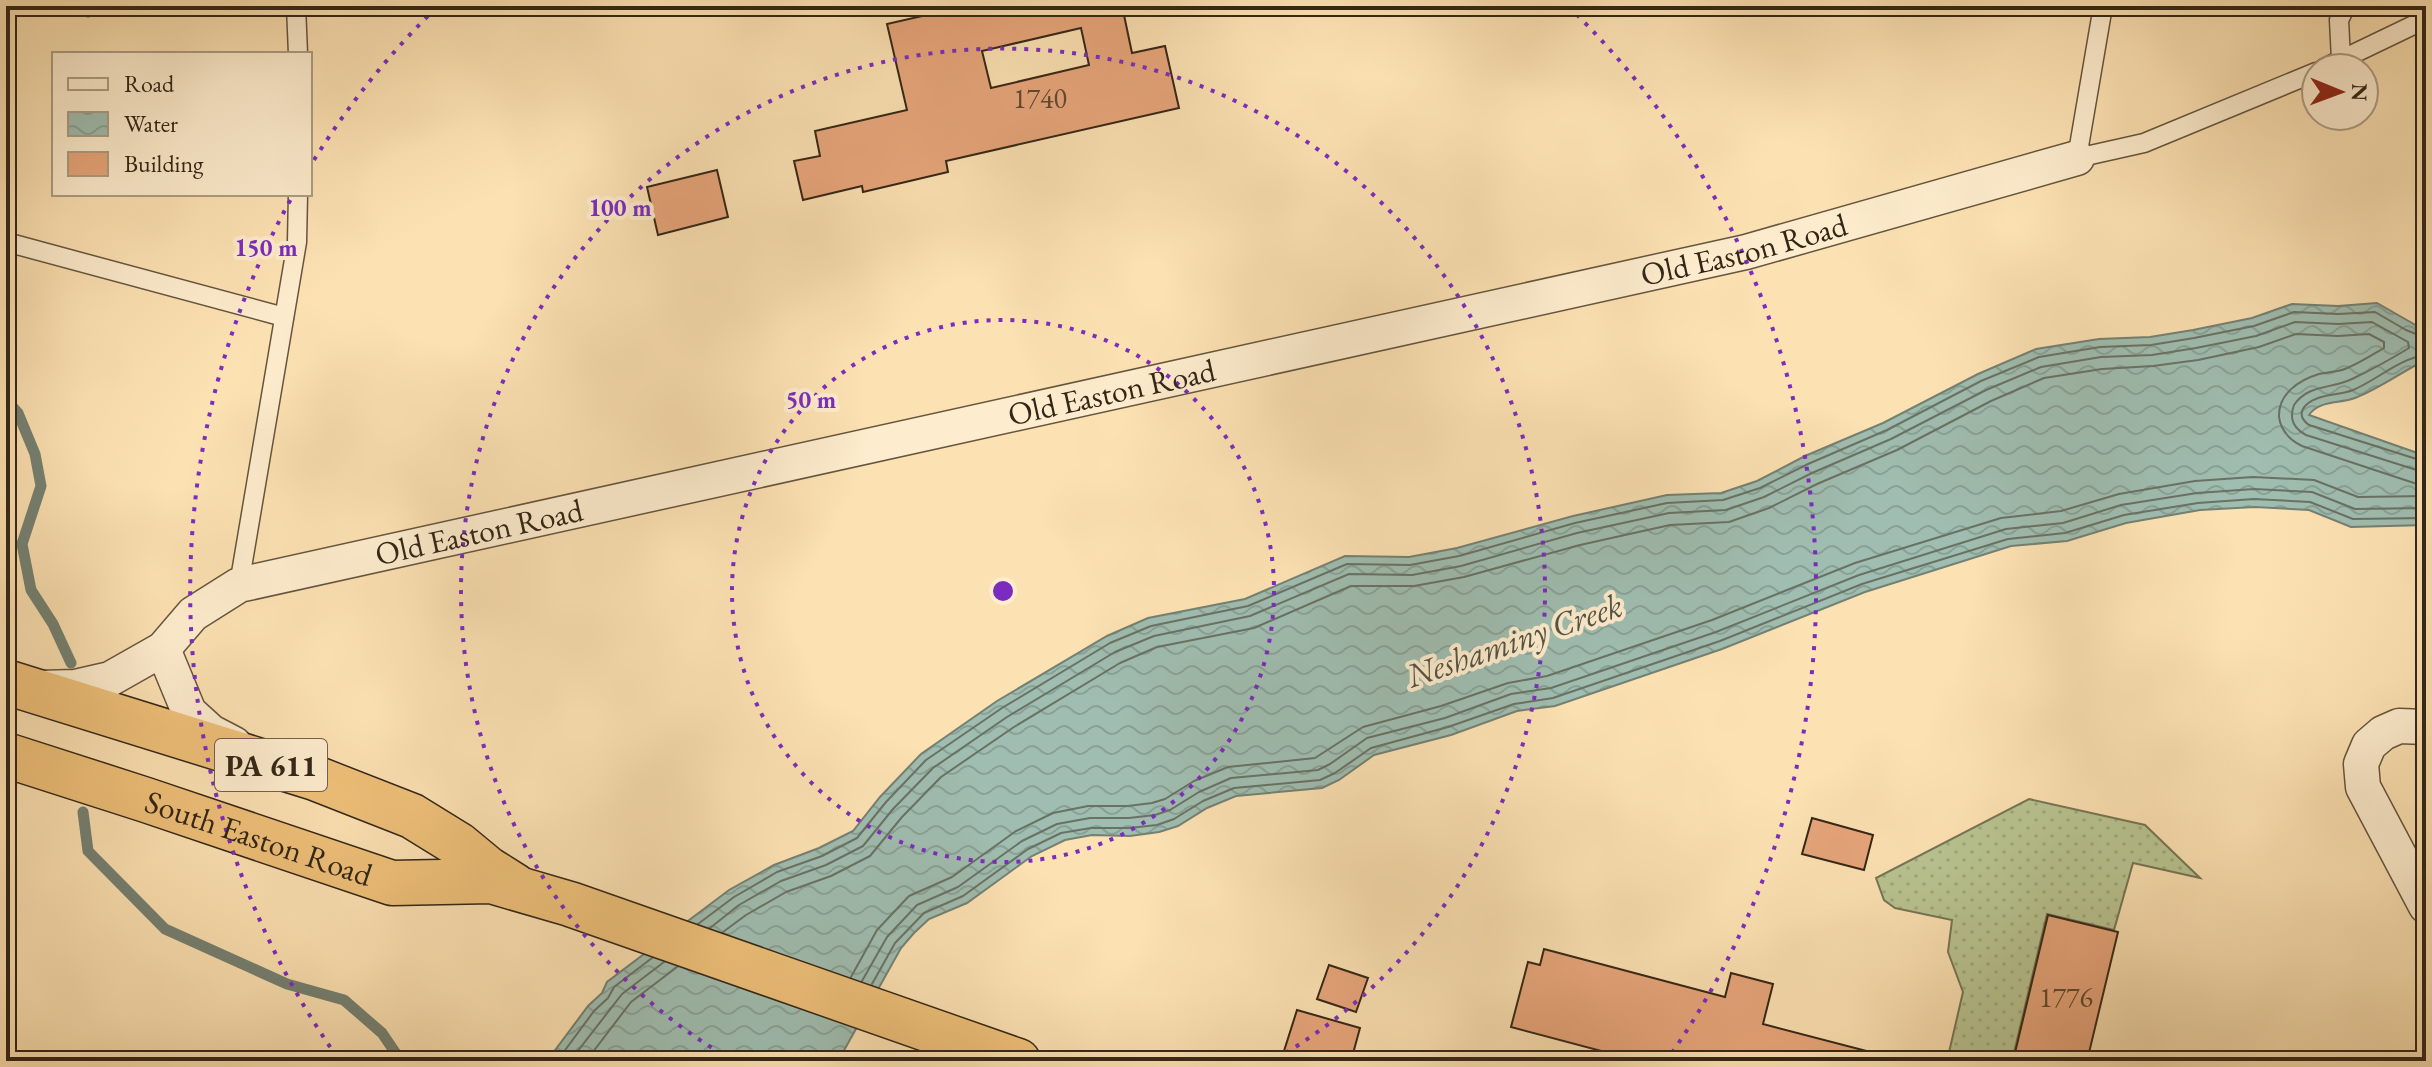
<svg xmlns="http://www.w3.org/2000/svg" width="2432" height="1067" font-family="'EB Garamond',serif">
	<defs>
		<pattern id="grass-dots" width="8" height="8" patternUnits="userSpaceOnUse" patternTransform="scale(2)"><rect width="8" height="8" fill="#b8c491"/><path d="M2 2h.1M6 6h.1" fill="none" stroke="#9fa87c" stroke-width="1.8" stroke-linecap="round"/></pattern>
		<pattern id="water-waves" width="16" height="10" patternUnits="userSpaceOnUse" patternTransform="scale(2)"><rect width="16" height="10" fill="#9fbdb0"/><path d="M0 5q4-4 8 0t8 0" fill="none" stroke="#89a297"/></pattern>
	</defs>
	<rect width="100%" height="100%" fill="#fce1b2"/>
	<filter id="stains"><feTurbulence type="fractalNoise" baseFrequency=".0025" numOctaves="4"/><feColorMatrix values="0 0 0 0 .2 0 0 0 0 .09 0 0 0 0 .02 0 0 0 .5 -.17"/></filter>
	<radialGradient id="worn" r=".72"><stop offset=".6" stop-color="#630" stop-opacity="0"/><stop offset="1" stop-color="#630" stop-opacity=".3"/></radialGradient>
	<polygon fill="url(#grass-dots)" stroke="#767554" stroke-width="2" points="2029,799 2145,825 2200,878 2133,863 2114,930 2047,914 2012,1061 1947,1061 1963,992 1948,952 1952,920 1895,908 1884,900 1876,878"/>
	<path fill="url(#water-waves)" stroke="#748173" stroke-width="2" d="M2377,303l49,28v31l-10,3c-20,11 -40,25 -61,33 -16,6 -36,2 -46,17l117,41v69l-75,2 -42,-17 -54,-3 -55,3 -74,13 -59,18 -56,5 -146,46 -143,57 -167,57 -38,5 -66,24 -77,20 -35,25 -17,8 -86,8 -29,12 -29,18 -19,6 -29,4 -38,-1 -27,5 -33,16 -65,47 -38,16 -15,14 -13,15 -59,106 -10,7h-285l41,-55 14,-13 5,-11 122,-92 45,-25 45,-17 34,-17 27,-34 41,-43 76,-53 110,-65 41,-18 97,-19 100,-43 64,1 48,-9 116,-32 94,-21 54,-2 36,-12 48,-25 78,-33 95,-49 58,-25 63,-10 51,-2 43,-7 59,-12 40,-14 46,2z"/>
	<g fill="none" stroke-linecap="round" stroke-linejoin="round">
		<g stroke="#697264" stroke-width="2">
			<path d="M2426,355c-26,3 -49,25 -73,35 -15,6 -34,3 -47,15 -8,8 -4,15 3,20l117,37"/>
			<polyline points="698,924 734,897 777,872 822,856 857,838 886,802 926,760 1002,708 1110,643 1151,626 1248,606 1347,564 1410,565 1459,556 1575,523 1667,503 1723,500 1760,488 1808,464 1887,430 1981,381 2039,357 2100,347 2151,345 2194,338 2254,326 2294,312 2338,314 2375,312 2406,330 2426,338"/>
			<path d="M710,928l29,-23 42,-24 45,-16 37,-19 30,-37 40,-41 74,-51 108,-65 39,-16 96,-20 99,-42 63,1 49,-9 116,-33 92,-20 57,-3 38,-13 48,-24 79,-34 95,-49 55,-23 60,-10 51,-2 44,-7 60,-12 39,-14 43,2 34,-2 36,20 1,6c-18,11 -38,22 -57,31 -20,10 -44,5 -58,26 -5,13 -1,23 12,30l120,38"/>
			<path d="M723,932l23,-17 40,-23 45,-16 39,-20 32,-39 39,-40 73,-50 106,-64 37,-16 97,-19 97,-42h63l50,-9 116,-32 90,-20 59,-3 40,-14 48,-24 80,-34 94,-49 53,-23 58,-9 51,-3 45,-6 61,-13 37,-13 42,2 31,-2 15,8v6c-12,7 -26,16 -39,21 -8,3 -17,3 -26,5 -20,6 -41,20 -40,43 2,14 11,23 23,29l112,37 12,2"/>
			<polyline points="851,977 877,930 909,896 952,877 1016,831 1053,813 1088,806 1128,806 1152,803 1165,799 1194,781 1228,767 1315,758 1363,727 1441,706 1508,683 1547,676 1712,620 1855,563 2001,518 2061,511 2119,494 2195,481 2253,477 2314,480 2358,497 2426,496"/>
			<polyline points="862,981 887,937 917,905 958,887 1022,841 1057,824 1090,818 1129,818 1155,815 1170,810 1199,792 1231,778 1318,770 1330,764 1367,738 1445,718 1511,694 1551,688 1716,632 1859,575 2006,529 2063,523 2121,505 2197,493 2254,489 2312,492 2355,509 2426,508"/>
			<polyline points="872,984 895,943 924,913 963,896 1028,849 1061,833 1091,828 1129,828 1157,825 1174,819 1203,801 1234,788 1320,780 1335,773 1371,748 1448,727 1514,704 1553,698 1720,641 1862,584 2008,539 2065,533 2124,515 2198,503 2254,499 2310,502 2353,519 2426,518"/>
			<polyline points="557,1061 594,1011 608,998 614,987 652,958"/>
			<polyline points="570,1061 622,994 664,962"/>
			<polyline points="586,1061 631,1002 677,967"/>
		</g>
		<g stroke="#748173" stroke-width="11">
			<polyline points="88,12 90,6"/>
			<polyline points="6,400 18,413 35,454 41,486 22,544 31,590 53,624 71,663"/>
			<polyline points="83,812 88,851 165,929 287,984 344,1000 382,1033 401,1061"/>
		</g>
	</g>
	<g fill="#e7a57a" stroke="#332617" stroke-width="2" fill-rule="evenodd">
		<path d="M966,6h161l2,8 -5,1 8,38 33,-7 14,62 -233,53 2,11 -85,20 -1,-6 -59,14 -9,-39 26,-5 -5,-25 92,-21 -20,-86zM1081,28l8,37 -98,23 -9,-37z"/>
		<polygon points="717,170 728,217 658,235 647,187"/>
		<polygon points="1812,818 1873,835 1864,870 1802,854"/>
		<polygon points="2048,915 2118,932 2087,1061 2013,1061"/>
		<polygon points="1544,949 1725,997 1731,973 1773,984 1763,1024 1905,1061 1639,1061 1511,1027 1528,962 1540,965"/>
		<polygon points="1329,965 1368,978 1356,1012 1317,999"/>
		<polygon points="1297,1010 1360,1028 1351,1061 1320,1061 1284,1051"/>
	</g>
	<g fill="none" stroke-linecap="round" stroke-linejoin="round">
		<defs>
			<g id="service">
				<polyline points="296,6 298,54"/>
				<polyline points="2103,6 2077,158 2144,143 2316,72"/>
				<polyline points="2341,60 2339,20 2346,6"/>
				<polyline points="2324,68 2426,19"/>
				<polyline points="6,242 284,317"/>
				<polyline points="239,585 297,242 298,194"/>
			</g>
			<g id="minor">
				<polyline points="163,649 189,712 211,732 234,744"/>
				<path id="s1" d="M40,688l35,-1 35,-8 53,-30 30,-35 46,-29 1507,-333 331,-94"/>
				<polyline points="2426,727 2399,726 2383,733 2369,745 2361,764 2363,787 2426,906"/>
			</g>
			<g id="trunk">
				<polyline points="6,682 315,778 412,816 459,845 488,869 515,886"/>
				<path id="s2" d="M6,755l140,45 246,83 99,-2 79,23 448,157"/>
			</g>
		</defs>
		<use href="#service" stroke="#65553e" stroke-width="21"/>
		<use href="#minor" stroke="#65553e" stroke-width="37"/>
		<use href="#trunk" stroke="#332617" stroke-width="47"/>
		<use href="#service" stroke="#fdeccd" stroke-width="18"/>
		<use href="#minor" stroke="#fdeccd" stroke-width="34"/>
		<use href="#trunk" stroke="#eec079" stroke-width="44"/>
	</g>
	<g fill="none" stroke="#7b2cbf" stroke-width="4" stroke-dasharray="4 8">
		<circle cx="1003" cy="591" r="271"/>
		<path d="M732 1060A542 542 0 1 1 1274 1060"/>
		<path d="M337 1057A813 813 0 0 1 292 197M314 160A813 813 0 0 1 438 6M1568 6A813 813 0 0 1 1669 1057"/>
	</g>
	<g text-anchor="middle" dominant-baseline="central" stroke-width="8" stroke-linejoin="round" paint-order="stroke">
		<g font-size="28" fill="#604630">
			<text x="1040" y="98">1740</text>
			<text x="2066" y="997">1776</text>
		</g>
		<rect fill="#fdeccd" stroke="#70614e" stroke-width="2" x="215" y="739" width="112" height="52" rx="6"/>
		<g font-size="30" font-weight="bold" fill="#332617">
			<text x="271" y="765">PA 611</text>
		</g>
		<g font-size="32" fill="#332617" stroke="#fdeccd">
			<text stroke="none"><textPath href="#s1" startOffset="1774">Old Easton Road</textPath></text>
			<text stroke="none"><textPath href="#s1" startOffset="1126">Old Easton Road</textPath></text>
			<text stroke="none"><textPath href="#s1" startOffset="478">Old Easton Road</textPath></text>
			<text stroke="none"><textPath href="#s2" startOffset="266">South Easton Road</textPath></text>
		</g>
		<g font-size="34" font-style="italic" fill="#535345" stroke="#fdeccd">
			<text transform="translate(1514 640) rotate(-19)">Neshaminy Creek</text>
		</g>
	</g>
	<circle cx="1003" cy="591" r="12" fill="#7b2cbf" stroke="#fdeccd" stroke-width="4"/>
	<g font-size="24" text-anchor="middle" font-weight="bold" fill="#7b2cbf" stroke="#fdeccd" stroke-width="8" stroke-linejoin="round" paint-order="stroke">
		<text x="620" y="216">100 m</text>
		<text x="266" y="256">150 m</text>
		<text x="811" y="408">50 m</text>
	</g>
	<rect width="2432" height="1067" fill="none" stroke="#fce1b2" stroke-width="32"/>
	<rect x="8" y="8" width="2416" height="1051" fill="none" stroke="#332617" stroke-width="4"/>
	<rect x="16" y="16" width="2400" height="1035" fill="none" stroke="#332617" stroke-width="2"/>
	<rect x="52" y="52" width="260" height="144" fill="#fdeccd" stroke="#ac9d84" stroke-width="2"/>
	<rect x="68" y="78" width="40" height="12" fill="#fdeccd" stroke="#ac9d84" stroke-width="2"/>
	<text x="124" y="92" font-size="24" fill="#332617">Road</text>
	<rect x="68" y="112" width="40" height="24" fill="url(#water-waves)" stroke="#ac9d84" stroke-width="2"/>
	<text x="124" y="132" font-size="24" fill="#332617">Water</text>
	<rect x="68" y="152" width="40" height="24" fill="#e7a57a" stroke="#ac9d84" stroke-width="2"/>
	<text x="124" y="172" font-size="24" fill="#332617">Building</text>
	<g transform="translate(2340 92) rotate(91)"><circle r="38" fill="#fdeccd" stroke="#ac9d84" stroke-width="2"/>
	<path d="M0-6L14 30L0 20L-14 30Z" fill="#8f2418"/>
	<text y="-12" font-size="22" font-weight="bold" text-anchor="middle" fill="#332617">N</text>
	</g>
	<rect width="100%" height="100%" filter="url(#stains)"/>
	<rect width="100%" height="100%" fill="url(#worn)"/>
</svg>
